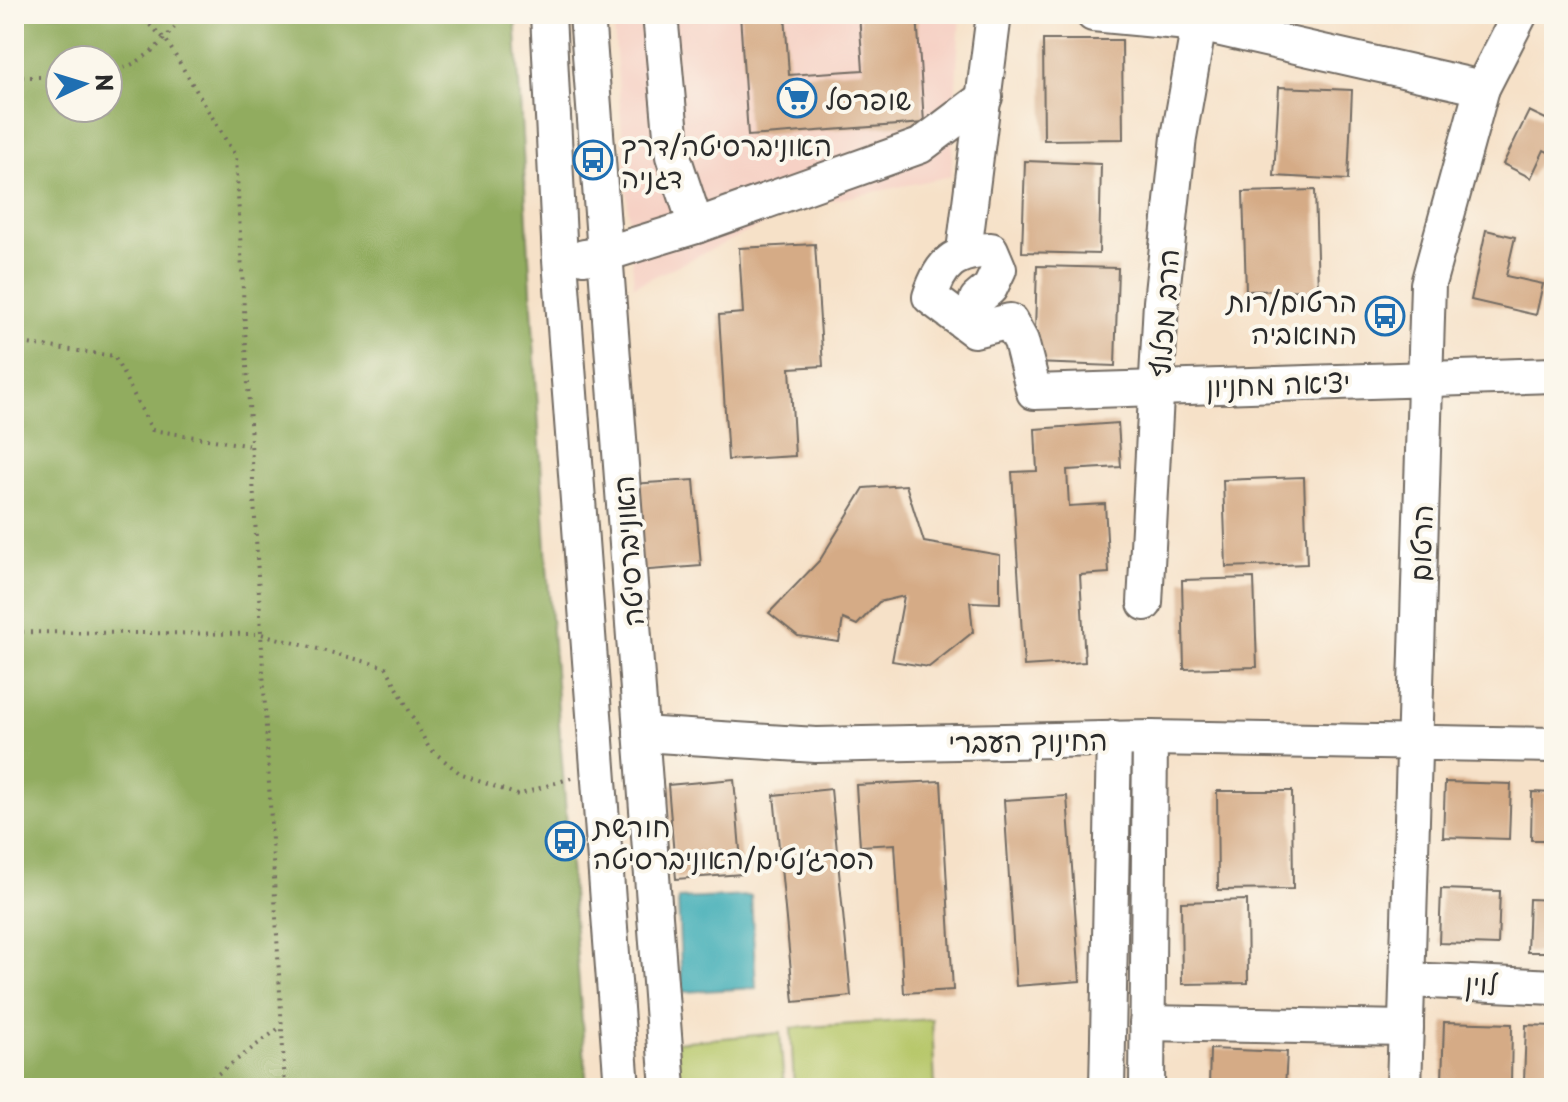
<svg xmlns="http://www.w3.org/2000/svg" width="1568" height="1102" font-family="'Playpen Sans','Playpen Sans Hebrew',sans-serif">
	<rect width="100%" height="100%" fill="#fbf7ec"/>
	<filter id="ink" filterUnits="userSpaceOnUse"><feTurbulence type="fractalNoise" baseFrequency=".0125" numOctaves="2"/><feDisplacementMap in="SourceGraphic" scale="16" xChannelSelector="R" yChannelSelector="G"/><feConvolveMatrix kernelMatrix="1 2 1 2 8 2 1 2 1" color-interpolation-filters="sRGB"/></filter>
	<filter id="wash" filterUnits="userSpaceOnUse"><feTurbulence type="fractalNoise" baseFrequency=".006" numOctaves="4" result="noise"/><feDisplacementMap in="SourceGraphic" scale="32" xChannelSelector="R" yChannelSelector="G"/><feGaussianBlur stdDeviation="1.8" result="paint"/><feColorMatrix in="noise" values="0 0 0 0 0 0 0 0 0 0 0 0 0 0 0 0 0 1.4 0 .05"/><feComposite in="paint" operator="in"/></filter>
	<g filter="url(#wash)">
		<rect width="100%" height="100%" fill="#f6e1c8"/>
		<polygon fill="#f6d1c5" points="613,14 960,14 951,176 801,207 634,286"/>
		<g fill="#b7c76a" stroke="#71794a" stroke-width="2">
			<polygon points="932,1019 935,1088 794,1088 791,1028"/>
			<polygon points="780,1033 784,1088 679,1088 676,1042"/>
		</g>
		<path fill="#91ac5e" stroke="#5e6c44" stroke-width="2" fill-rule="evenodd" d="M14,14h501l32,552 40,522h-573zM60,60h48v48h-48z"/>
		<polygon fill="#3aabb5" stroke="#326b70" stroke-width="2" points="751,896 756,988 682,992 678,899"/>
		<g id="blocks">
			<g fill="#d5ab86">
				<polygon points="740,14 785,14 789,75 863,70 859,14 917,14 924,123 748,136"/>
				<polygon points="1043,40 1122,40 1123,139 1044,140"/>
				<polygon points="1279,87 1352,90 1348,180 1274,176"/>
				<polygon points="1529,111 1554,123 1554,155 1544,150 1531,178 1503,164"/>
				<polygon points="1025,161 1101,164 1099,254 1022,252"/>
				<polygon points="1315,190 1318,290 1246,291 1243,192"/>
				<polygon points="1486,230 1515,237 1506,276 1543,284 1536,315 1471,300"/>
				<polygon points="815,244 823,366 790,368 795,456 728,460 719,315 743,313 739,248"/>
				<polygon points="1037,266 1118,268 1115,366 1034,363"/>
				<polygon points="1118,423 1121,467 1067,470 1069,506 1105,504 1109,573 1080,575 1085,662 1024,666 1012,472 1037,471 1035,429"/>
				<polygon points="1304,477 1307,564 1226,567 1223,480"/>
				<polygon points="694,480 701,566 637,571 631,484"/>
				<polygon points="906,485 924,542 1000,555 1000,603 970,602 973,632 929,667 892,661 904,596 879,602 857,625 843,619 839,642 798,636 769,613 820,560 864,488"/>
				<polygon points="1254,578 1257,667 1184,669 1182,580"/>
				<polygon points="734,779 742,874 676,879 668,785"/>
				<polygon points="941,781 953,990 904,993 895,844 860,846 856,785"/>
				<polygon points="1445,782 1511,784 1509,839 1443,837"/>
				<polygon points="831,789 851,996 794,1002 774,795"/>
				<polygon points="1217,791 1292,791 1293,889 1218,890"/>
				<polygon points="1532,792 1554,793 1554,840 1531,840"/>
				<polygon points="1067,796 1080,981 1016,986 1004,800"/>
				<polygon points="1441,889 1500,891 1498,945 1439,943"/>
				<polygon points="1529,899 1554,900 1554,952 1527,952"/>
				<polygon points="1247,900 1248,983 1182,984 1181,902"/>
				<polygon points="1444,1022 1512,1024 1511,1084 1442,1081"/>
				<polygon points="1526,1025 1554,1026 1554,1083 1524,1082"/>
				<polygon points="1210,1049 1287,1052 1285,1088 1209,1088"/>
			</g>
		</g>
	</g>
	<g filter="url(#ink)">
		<use href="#blocks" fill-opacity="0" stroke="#726b62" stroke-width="2"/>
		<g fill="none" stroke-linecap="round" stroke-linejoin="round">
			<defs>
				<g id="minor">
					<polyline points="548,14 560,260 622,1088"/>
					<polyline points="587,14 668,1088"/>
					<polyline points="660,14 673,156 696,226"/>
					<polyline points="1093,14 1199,24 1482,88"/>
					<polyline points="964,251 994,14"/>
					<polyline points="584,257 605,254 696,226 920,146 985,97"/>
					<path d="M974,330l3,-31 13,-11 9,-19 -8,-19c-37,2 -50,12 -61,47l44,33 36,-9 11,20 13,51 520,-17"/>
					<polyline points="1145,603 1161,302 1179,137 1199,24"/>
					<polyline points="641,734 816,745 1150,738 1554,745"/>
					<polyline points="1408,980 1554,987"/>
					<polyline points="1147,1023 1406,1028"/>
					<polyline points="1107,1088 1114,738"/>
					<polyline points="1147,1088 1150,738"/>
					<polyline points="1404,1088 1428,284 1482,88 1520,14"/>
				</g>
			</defs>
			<use href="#minor" stroke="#726b62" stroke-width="38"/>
			<g stroke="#726b62" stroke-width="4" stroke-dasharray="2 6" stroke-linecap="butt">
				<polyline points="138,14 166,40 236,157 285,1088"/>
				<path d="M108,71c34,-3 57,-31 77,-57"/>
				<polyline points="14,77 60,77"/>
				<polyline points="14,342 114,356 152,430 251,446"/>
				<polyline points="14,632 261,634 386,667 429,748 462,775 518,795 571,778"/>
				<polyline points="199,1088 282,1026"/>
			</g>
			<use href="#minor" stroke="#fff" stroke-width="34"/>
		</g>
	</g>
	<defs>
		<symbol id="supermarket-ring" viewBox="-11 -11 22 22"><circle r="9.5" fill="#fbf7ec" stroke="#1f6fb2" stroke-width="1.5"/><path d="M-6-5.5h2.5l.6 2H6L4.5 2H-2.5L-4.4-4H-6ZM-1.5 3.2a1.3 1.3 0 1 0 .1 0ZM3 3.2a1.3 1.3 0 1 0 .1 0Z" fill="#1f6fb2"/></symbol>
		<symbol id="bus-ring" viewBox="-11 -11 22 22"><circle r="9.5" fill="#fbf7ec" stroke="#1f6fb2" stroke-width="1.5"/><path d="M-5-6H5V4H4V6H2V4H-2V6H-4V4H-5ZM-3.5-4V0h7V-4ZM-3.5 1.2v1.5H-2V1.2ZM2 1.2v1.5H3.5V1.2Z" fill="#1f6fb2"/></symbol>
	</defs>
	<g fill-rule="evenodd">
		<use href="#supermarket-ring" x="775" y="76" width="44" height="44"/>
		<use href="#bus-ring" x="571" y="138" width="44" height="44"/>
		<use href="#bus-ring" x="1363" y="294" width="44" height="44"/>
		<use href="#bus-ring" x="543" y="819" width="44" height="44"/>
	</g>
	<g text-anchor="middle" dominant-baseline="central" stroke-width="8" stroke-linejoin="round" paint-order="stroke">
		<g font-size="28" fill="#2b2b2b" stroke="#fbf7ec" text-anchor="start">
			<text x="825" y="98">שופרסל</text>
			<text x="621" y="144">האוניברסיטה/דרך<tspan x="621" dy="32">דגניה</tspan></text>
			<text x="1357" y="300" text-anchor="end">הרטום/רות<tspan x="1357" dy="32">המואביה</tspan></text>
			<text x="593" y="825">חורשת<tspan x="593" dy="32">הסרג׳נטים/האוניברסיטה</tspan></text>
		</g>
		<g font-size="28" fill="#2b2b2b" stroke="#fbf7ec">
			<text transform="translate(1163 313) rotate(-86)">הרב מכלוף</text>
			<text transform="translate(1278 383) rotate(-2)">יציאה מחניון</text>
			<text transform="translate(1420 543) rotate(-88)">הרטום</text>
			<text transform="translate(627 551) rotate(-94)">האוניברסיטה</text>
			<text transform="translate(1028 740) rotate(-1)">החינוך העברי</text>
			<text transform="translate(1481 983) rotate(3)">לוין</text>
		</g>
	</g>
	<rect width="1568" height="1102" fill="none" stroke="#fbf7ec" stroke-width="48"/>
	<g transform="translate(84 84) rotate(86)"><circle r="38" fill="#fbf7ec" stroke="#a8a59f" stroke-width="2"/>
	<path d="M0-6L14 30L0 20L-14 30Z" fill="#1f6fb2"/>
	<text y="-12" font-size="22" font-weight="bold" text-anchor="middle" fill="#2b2b2b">N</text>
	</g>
</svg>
